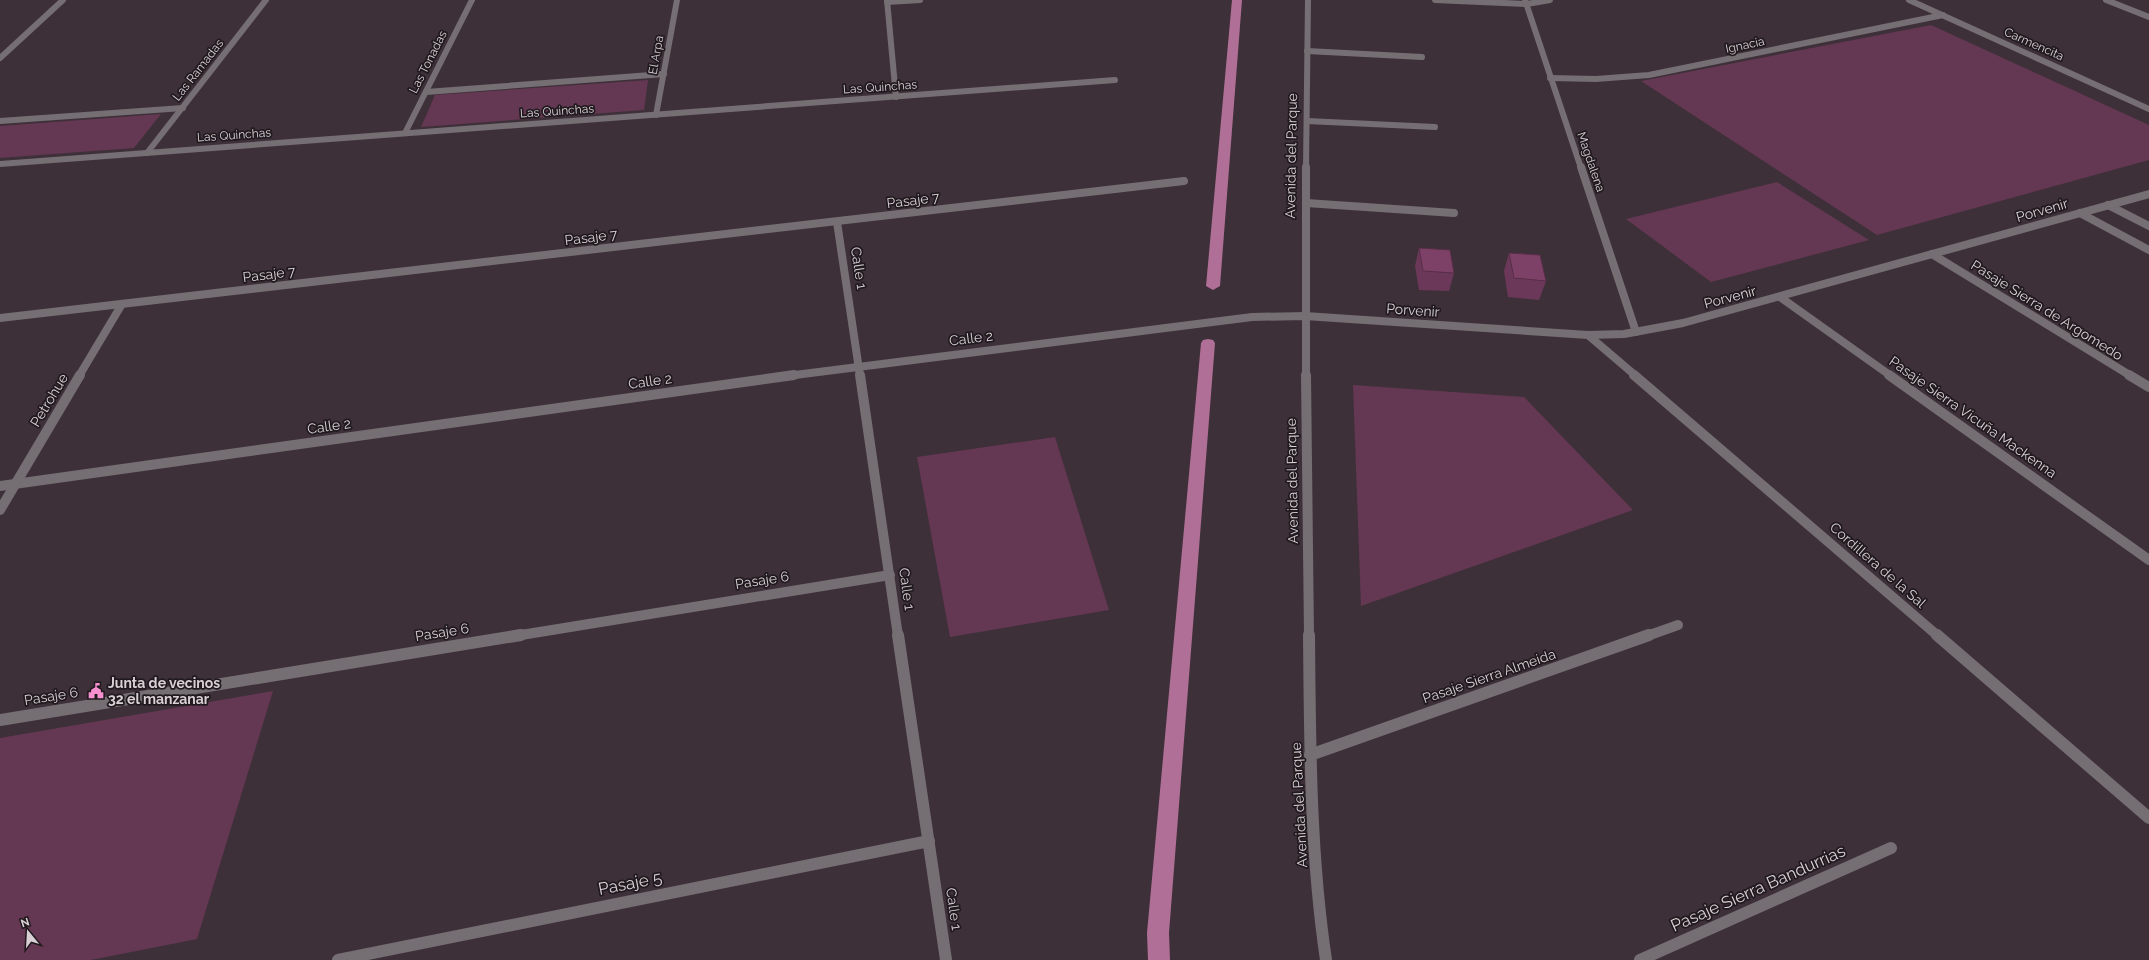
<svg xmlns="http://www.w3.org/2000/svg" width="2149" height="960" font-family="Raleway,sans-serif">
	<rect width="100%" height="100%" fill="#3e3038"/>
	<g fill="#643753">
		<polygon points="1931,25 2149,125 2149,160 1877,235 1641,81"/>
		<polygon points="648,80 644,110 421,127 435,95"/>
		<polygon points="161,114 134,148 0,158 0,126"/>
		<polygon points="1777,182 1869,240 1711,282 1626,219"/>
		<polygon points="1353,385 1524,397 1633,510 1361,606"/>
		<polygon points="1055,437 1109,610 950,637 917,457"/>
		<polygon points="273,691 197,939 91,960 0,960 0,738"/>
	</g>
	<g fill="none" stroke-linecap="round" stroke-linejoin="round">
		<g fill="#b06f96" fill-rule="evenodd">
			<polygon points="1232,0 1242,0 1220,286 1213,290 1206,286"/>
			<polygon points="1208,339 1213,340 1215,343 1169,933 1170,960 1148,960 1147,933 1201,343 1203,340"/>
		</g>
		<g stroke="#756e72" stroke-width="6">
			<polyline points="887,0 896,97"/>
			<polyline points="1435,0 1527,4 1550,0"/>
			<polyline points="1525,0 1581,168"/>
			<polyline points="1909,0 2149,109"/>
			<polyline points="2106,0 2149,17"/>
			<polyline points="887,2 920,0"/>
			<polyline points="1307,51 1422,57"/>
			<polyline points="0,58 63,0"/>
			<polyline points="1550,78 1596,79 1649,75 1943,15"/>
			<polyline points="426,92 664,74"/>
			<polyline points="656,115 677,0"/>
			<polyline points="0,121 183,108"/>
			<polyline points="1307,121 1435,127"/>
			<polyline points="405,133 472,0"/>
			<polyline points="147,153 266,0"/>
			<polyline points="0,164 1115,80"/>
			<polyline points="1306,168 1308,0"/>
		</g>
		<g stroke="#756e72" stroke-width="8">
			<polyline points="1581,167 1636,332"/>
			<polyline points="1306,203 1454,213"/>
			<polyline points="2108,205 2149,226"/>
			<polyline points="2080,213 2149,250"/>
			<polyline points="837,222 860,376"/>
			<polyline points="1932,254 2131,376"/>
			<polyline points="1780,297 1891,376"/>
			<polyline points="0,318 1184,181"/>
			<polyline points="1588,335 1636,376"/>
			<polyline points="79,376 122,304"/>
			<polyline points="787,376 1252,317 1305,316 1588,335 1624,334 1683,323 2149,194"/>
			<polyline points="1306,376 1306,167"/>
		</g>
		<g stroke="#756e72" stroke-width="10">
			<polyline points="860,375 898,636"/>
			<polyline points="1306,375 1309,636"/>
			<polyline points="1634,375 1938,636"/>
			<polyline points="1889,375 2149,560"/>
			<polyline points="2129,375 2149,387"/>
			<polyline points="0,486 794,375"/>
			<polyline points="0,510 80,375"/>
			<polyline points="515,636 890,575"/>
			<polyline points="1647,636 1678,625"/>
		</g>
		<g stroke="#756e72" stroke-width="12">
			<polyline points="898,635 946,960"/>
			<path d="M1309,635c1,108 1,218 17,325"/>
			<polyline points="1937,635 2149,818"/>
			<polyline points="0,720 521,635"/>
			<polyline points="1310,755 1649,635"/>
			<polyline points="338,960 929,841"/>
			<polyline points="1640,960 1891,848"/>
		</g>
	</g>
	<g fill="#6c3859">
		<polygon points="1419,248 1454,273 1449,291 1419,290 1415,266"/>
		<polygon points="1509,253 1546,281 1539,300 1508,297 1504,271"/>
	</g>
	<g fill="#7d4167" stroke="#582e48">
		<polygon points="1419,248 1450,250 1454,273 1423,271"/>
		<polygon points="1509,253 1540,255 1546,281 1514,278"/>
	</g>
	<defs>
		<symbol id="civic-bare" viewBox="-9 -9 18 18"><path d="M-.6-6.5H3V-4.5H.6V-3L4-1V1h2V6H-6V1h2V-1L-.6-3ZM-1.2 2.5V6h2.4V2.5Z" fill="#f690cf" stroke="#201a1e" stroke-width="2.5" paint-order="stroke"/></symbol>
	</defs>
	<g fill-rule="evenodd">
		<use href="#civic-bare" x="85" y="680" width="22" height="22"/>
	</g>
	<g text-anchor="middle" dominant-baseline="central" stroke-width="3.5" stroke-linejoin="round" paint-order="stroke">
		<g font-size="12" fill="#d9d0d5" stroke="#201a1e">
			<text transform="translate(2034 44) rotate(24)">Carmencita</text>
			<text transform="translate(1745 45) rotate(-12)">Ignacia</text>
			<text transform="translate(656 55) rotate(-80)">El Arpa</text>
			<text transform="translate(428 62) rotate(-63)">Las Tonadas</text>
			<text transform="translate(198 70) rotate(-52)">Las Ramadas</text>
			<text transform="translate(880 87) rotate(-4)">Las Quinchas</text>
			<text transform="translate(557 111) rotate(-4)">Las Quinchas</text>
			<text transform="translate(234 135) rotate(-4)">Las Quinchas</text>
			<text transform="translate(1591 162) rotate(71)">Magdalena</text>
		</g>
		<g font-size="14" fill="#d9d0d5" stroke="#201a1e">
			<text transform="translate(1291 156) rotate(-89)">Avenida del Parque</text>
			<text transform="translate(913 200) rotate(-7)">Pasaje 7</text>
			<text transform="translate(2042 210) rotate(-16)">Porvenir</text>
			<text transform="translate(591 237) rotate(-7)">Pasaje 7</text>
			<text transform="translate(859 268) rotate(81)">Calle 1</text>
			<text transform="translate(269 274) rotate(-7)">Pasaje 7</text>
			<text transform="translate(1730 297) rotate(-15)">Porvenir</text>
			<text transform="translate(1413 310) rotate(4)">Porvenir</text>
			<text transform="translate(2047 310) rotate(32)">Pasaje Sierra de Argomedo</text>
			<text transform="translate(971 338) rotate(-7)">Calle 2</text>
			<text transform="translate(650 381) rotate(-8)">Calle 2</text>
			<text transform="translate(49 400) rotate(-59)">Petrohue</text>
			<text transform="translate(1973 417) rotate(35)">Pasaje Sierra Vicuña Mackenna</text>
			<text transform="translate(329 426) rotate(-8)">Calle 2</text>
			<text transform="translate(1292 481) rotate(-91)">Avenida del Parque</text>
			<text transform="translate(1878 565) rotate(41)">Cordillera de la Sal</text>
			<text transform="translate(762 580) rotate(-9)">Pasaje 6</text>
			<text transform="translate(907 589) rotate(82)">Calle 1</text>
			<text transform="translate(442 632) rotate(-9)">Pasaje 6</text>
			<text transform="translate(1489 676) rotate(-19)">Pasaje Sierra Almeida</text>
			<text transform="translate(51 696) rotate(-9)">Pasaje 6</text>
			<text transform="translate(1299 805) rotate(-93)">Avenida del Parque</text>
			<text transform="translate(954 909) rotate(82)">Calle 1</text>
		</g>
		<g font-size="14" font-weight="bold" fill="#d9d0d5" stroke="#201a1e" text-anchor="start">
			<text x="108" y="683">Junta de vecinos<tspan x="108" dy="16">32 el manzanar</tspan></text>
		</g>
		<g font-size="17" fill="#d9d0d5" stroke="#201a1e">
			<text transform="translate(630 883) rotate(-11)">Pasaje 5</text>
			<text transform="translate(1758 888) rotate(-24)">Pasaje Sierra Bandurrias</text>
		</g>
	</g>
	<g transform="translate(28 932) rotate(342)" stroke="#201a1e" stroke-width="3" paint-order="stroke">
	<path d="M0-3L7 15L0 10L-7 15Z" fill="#d9d0d5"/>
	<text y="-6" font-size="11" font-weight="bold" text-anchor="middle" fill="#d9d0d5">N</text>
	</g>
</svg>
